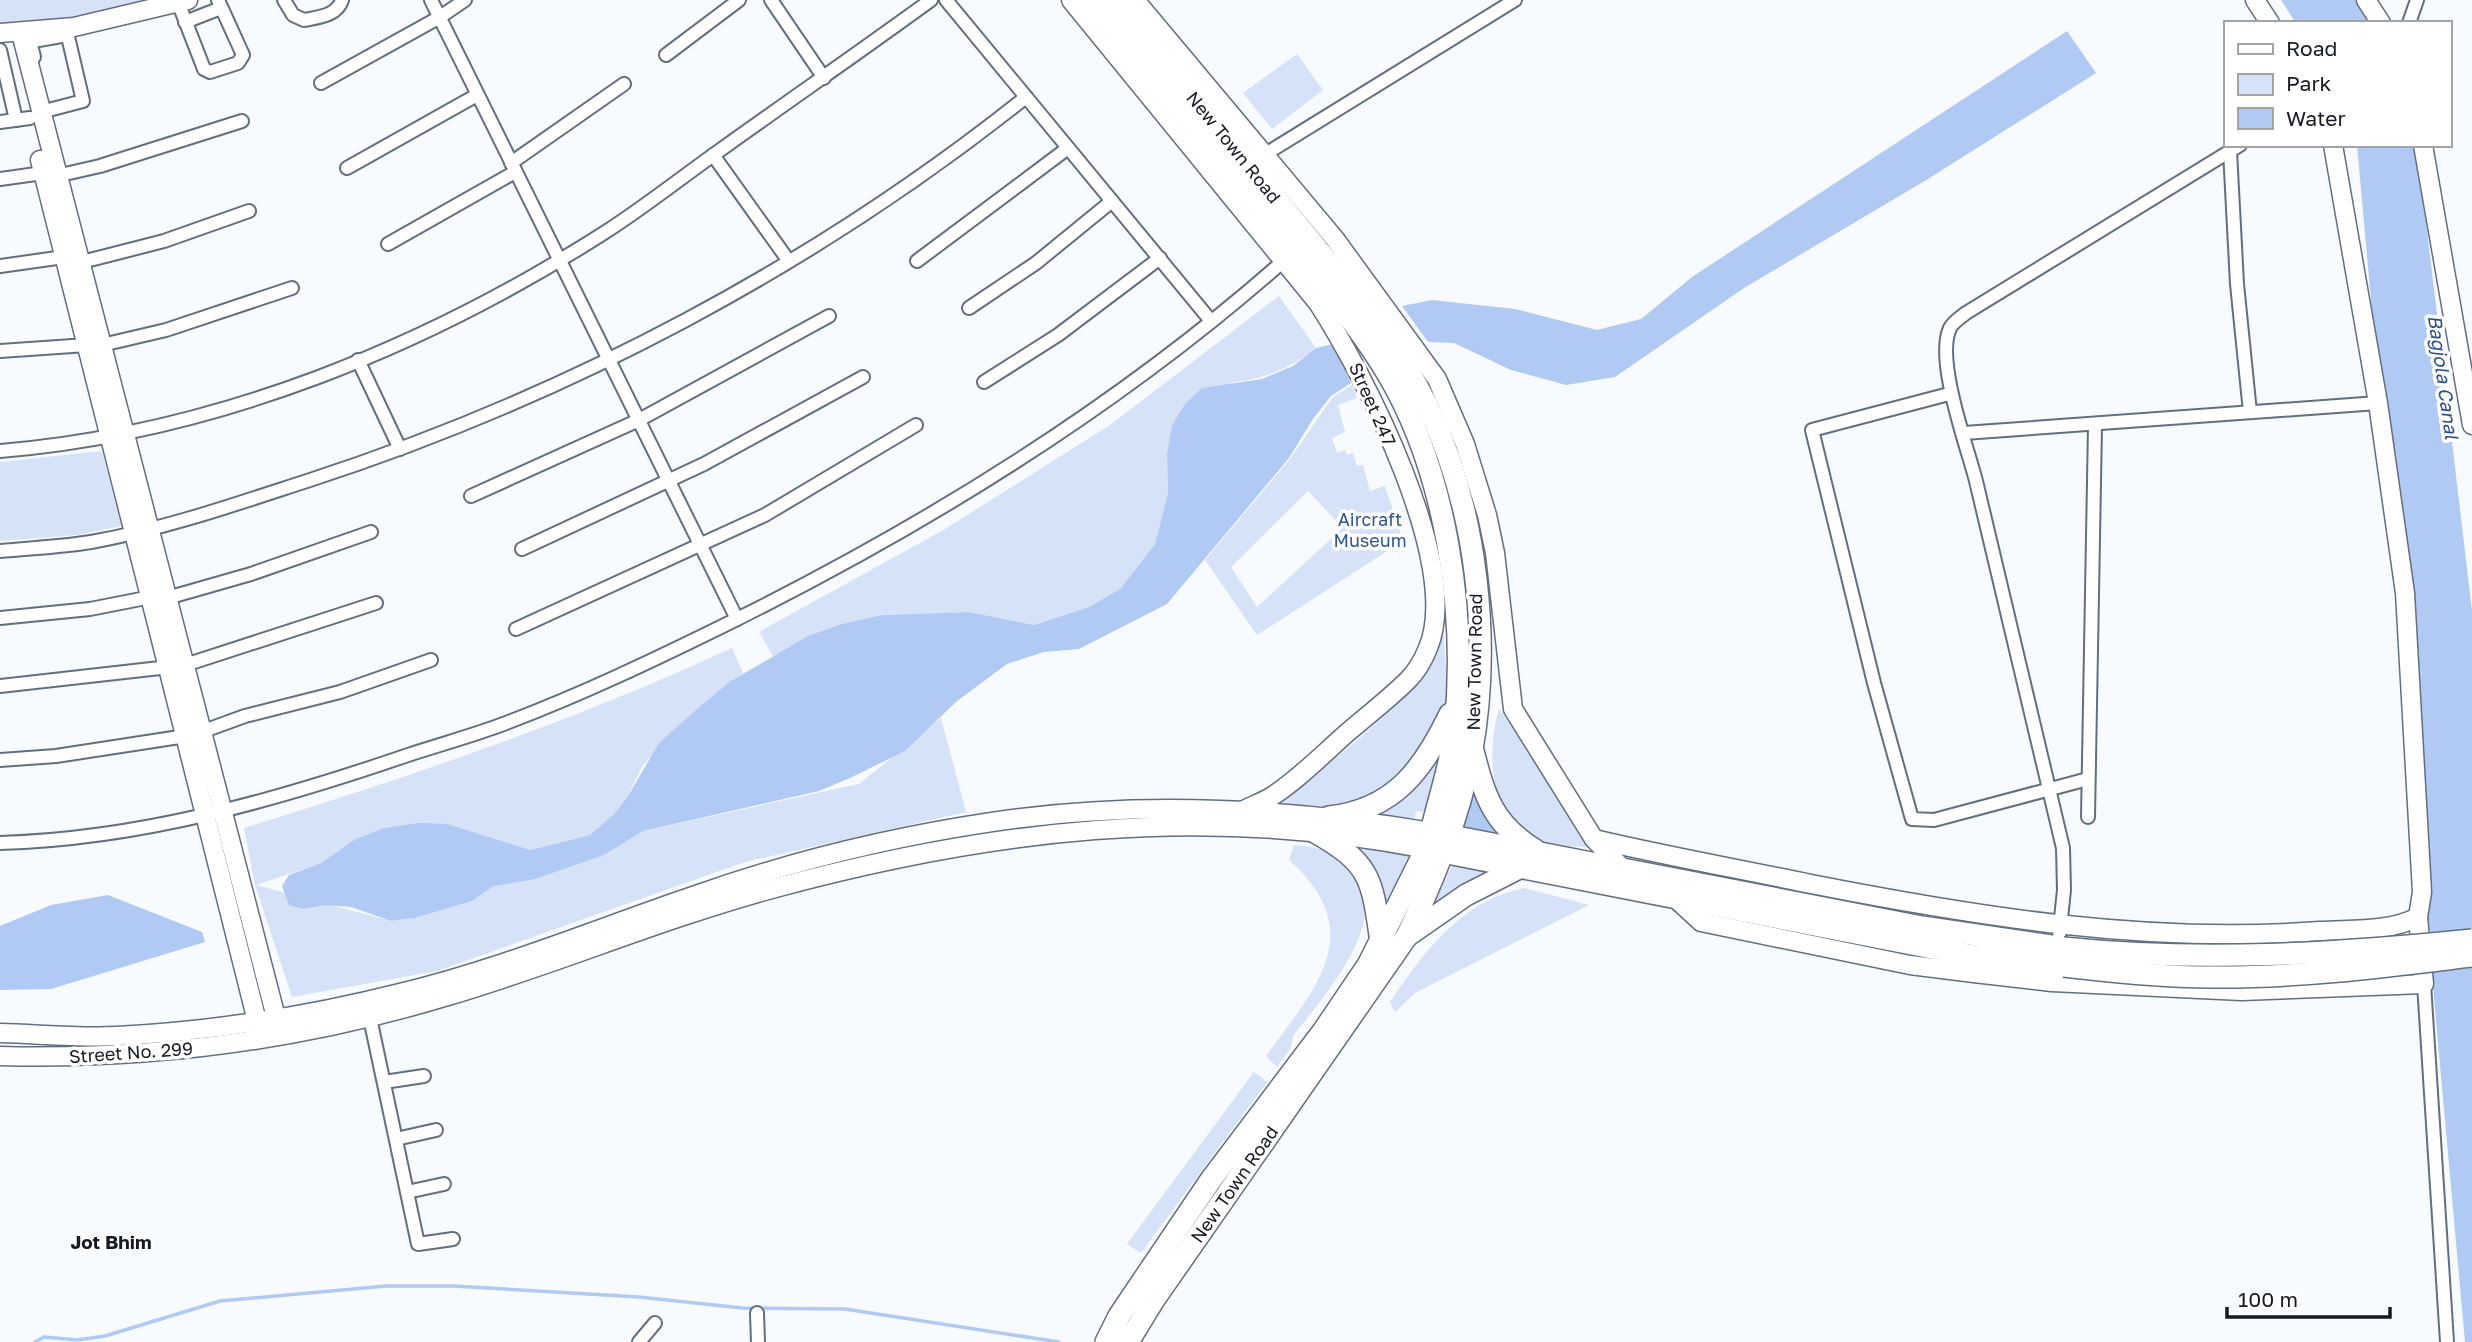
<svg xmlns="http://www.w3.org/2000/svg" width="2472" height="1342" font-family="'Golos Text',sans-serif">
	<rect width="100%" height="100%" fill="#f7fafe"/>
	<g fill="#d5e2f8" fill-rule="evenodd">
		<polygon points="0,0 156,0 64,29 0,33"/>
		<polygon points="1297,54 1323,90 1272,129 1243,93"/>
		<path d="M1279,296l37,52c-26,21 -53,31 -86,35l-63,71 1,39 -13,51 -35,45 -31,18 -55,18 -65,-13 -86,3 -110,41 -14,-24 186,-103 165,-104z"/>
		<path d="M1352,385l5,13 -19,7 7,27 -13,6 5,15 8,-3 2,5 6,-2 4,13 6,-1 7,26 15,-5 18,55 -146,94 -52,-75 85,-101 42,-61zM1308,491l35,37 -86,79 -26,-40z"/>
		<polygon points="102,451 121,526 77,535 0,541 0,462"/>
		<path d="M1444,633c0,18 5,53 1,69 -5,17 -16,32 -26,47 -39,61 -74,64 -142,53 62,-46 136,-97 167,-169z"/>
		<path d="M732,648l11,25 -38,29 -62,63 -15,31 -14,18 -24,21 -60,15 -42,-11 -134,1 -33,23 -65,22 135,36 24,-3 57,-17 22,-15 110,-31 39,-24 216,-47 82,-66 25,94 -221,50 -308,109 -145,26 -37,-112 -11,-57c166,-51 330,-107 488,-180z"/>
		<path d="M1499,708l94,140c-15,-2 -34,-1 -49,-6 -56,-20 -58,-86 -45,-134z"/>
		<polygon points="1437,754 1441,754 1427,812 1416,811 1414,822 1375,814"/>
		<path d="M1294,845c26,2 52,8 63,34 4,10 8,20 8,31 0,40 -48,95 -72,126l-2,12 -14,19 -11,-11c49,-67 104,-124 23,-196z"/>
		<polygon points="1357,845 1411,857 1385,916 1356,848"/>
		<polygon points="1452,866 1501,874 1428,914"/>
		<path d="M1524,888l65,17 -174,88 -20,19 -5,-10c34,-50 72,-102 134,-114z"/>
		<polygon points="1254,1072 1267,1082 1141,1253 1127,1244"/>
	</g>
	<g fill="#b0caf4">
		<polygon points="2281,0 2355,0 2369,23 2296,23"/>
		<polygon points="2067,31 2096,73 1928,179 1744,288 1615,377 1566,385 1511,370 1454,343 1428,342 1402,306 1432,300 1515,309 1597,330 1641,319 1692,277"/>
		<polygon points="2357,145 2417,145 2472,611 2472,1342 2465,1342"/>
		<polygon points="1333,344 1351,383 1331,396 1313,419 1289,458 1167,604 1079,649 1044,652 1007,664 957,701 905,751 850,778 819,791 643,831 604,855 535,879 494,886 472,901 415,918 391,921 351,907 324,905 304,909 289,905 282,886 289,875 321,863 354,840 384,828 419,823 447,824 530,850 590,835 614,814 628,796 659,743 705,702 731,681 808,636 842,624 883,615 969,612 1034,625 1089,607 1120,589 1155,544 1168,493 1167,454 1172,426 1185,404 1202,388 1262,379 1293,366 1316,348"/>
		<polygon points="1468,787 1504,834 1460,827"/>
		<polygon points="108,895 202,932 205,942 51,989 0,990 0,926 51,905"/>
	</g>
	<g fill="none" stroke-linecap="round" stroke-linejoin="round">
		<polyline stroke="#b0caf4" stroke-width="3.5" points="35,1342 44,1337 77,1340 105,1336 220,1301 386,1286 453,1286 639,1297 742,1308 845,1309 1059,1342"/>
		<defs>
			<g id="street">
				<path d="M284,0l9,15 11,5c14,-3 33,-4 38,-20"/>
				<polyline points="431,0 737,619"/>
				<polyline points="771,0 824,78"/>
				<polyline points="946,0 1211,321"/>
				<polyline points="178,2 204,69 210,72 238,63 243,55 218,0"/>
				<polyline points="185,22 221,8"/>
				<polyline points="2409,23 2417,0"/>
				<polyline points="0,50 16,120"/>
				<polyline points="666,55 739,0"/>
				<polyline points="34,57 31,45 33,41 67,35"/>
				<polyline points="321,83 440,17 465,0"/>
				<polyline points="41,112 83,101 66,28"/>
				<polyline points="0,122 30,118"/>
				<polyline points="2230,151 2237,284 2250,412"/>
				<polyline points="713,155 788,260"/>
				<polyline points="1259,158 1515,0"/>
				<polyline points="511,163 624,84"/>
				<polyline points="347,168 477,95"/>
				<polyline points="56,176 100,166 242,121"/>
				<polyline points="0,179 43,173"/>
				<polyline points="388,244 515,172"/>
				<polyline points="917,261 1068,148"/>
				<polyline points="82,262 164,241 249,211"/>
				<polyline points="0,266 64,257"/>
				<polyline points="969,308 1036,263 1112,201"/>
				<polyline points="102,345 166,330 292,288"/>
				<polyline points="0,351 87,345"/>
				<polyline points="358,360 400,449"/>
				<polyline points="984,382 1058,335 1160,258"/>
				<polyline points="1949,394 1812,430 1874,683 1912,819 1934,820 2088,779"/>
				<polyline points="1964,433 2378,403"/>
				<path d="M0,451c216,-18 426,-104 607,-220 39,-25 75,-54 112,-80 71,-51 142,-100 212,-151"/>
				<polyline points="471,496 639,420 829,316"/>
				<polyline points="522,549 704,464 863,377"/>
				<path d="M0,551c30,-3 61,-4 91,-9 74,-13 148,-39 219,-62 258,-84 504,-214 716,-383"/>
				<polyline points="167,598 251,574 371,532"/>
				<polyline points="0,618 90,609 151,597"/>
				<polyline points="516,629 765,515 916,425"/>
				<polyline points="185,665 376,603"/>
				<polyline points="0,686 169,667"/>
				<polyline points="201,732 245,716 340,692 431,660"/>
				<polyline points="0,760 56,756 186,736"/>
				<polyline points="2088,817 2095,426"/>
				<path d="M0,843c140,-4 277,-43 408,-88 30,-10 60,-18 90,-29 81,-30 160,-68 237,-106 199,-99 389,-217 554,-364"/>
				<path d="M2058,947l6,-57 -1,-42 -87,-367c-9,-35 -41,-121 -26,-153 3,-6 11,-11 16,-15l274,-168"/>
				<polyline points="2424,984 2447,1342"/>
				<polyline points="370,1018 418,1244 453,1239"/>
				<polyline points="384,1082 424,1076"/>
				<polyline points="396,1139 436,1130"/>
				<polyline points="407,1192 444,1184"/>
				<polyline points="757,1313 758,1342"/>
				<polyline points="639,1342 655,1323"/>
			</g>
			<g id="secondary">
				<path d="M1071,0l247,303c46,71 145,262 110,345 -4,10 -12,24 -20,32 -18,18 -40,35 -60,52 -25,22 -49,47 -77,65 -9,5 -19,9 -29,14"/>
				<polyline points="1135,0 1335,239 1437,379 1465,444 1487,515 1495,553 1513,709 1594,839 1626,872"/>
				<polyline points="2255,0 2270,23"/>
				<polyline points="2366,0 2381,23"/>
				<polyline points="0,33 74,27 188,0"/>
				<polyline points="21,33 279,1029"/>
				<polyline points="2423,145 2472,425"/>
				<polyline points="40,160 259,1029"/>
				<path d="M1594,839c72,17 145,30 217,45 168,33 337,60 509,47 32,-2 69,1 98,-14l4,-25 -17,-299 -27,-190 -45,-258"/>
				<polyline points="1674,897 1701,922 1910,965 1974,973 2052,982 2242,991 2424,984 2418,917"/>
				<path d="M0,1033c39,1 79,5 117,3 95,-5 192,-20 283,-43 100,-24 196,-64 293,-97 96,-34 198,-59 299,-74 144,-22 296,-14 439,10"/>
				<path d="M0,1056c152,4 302,-16 448,-60 108,-32 211,-76 320,-106 219,-60 433,-86 658,-41"/>
			</g>
			<g id="primary">
				<path d="M1089,0c50,59 97,121 147,180 49,59 111,127 150,191 61,101 81,243 69,358 -4,35 -16,69 -24,103l-5,17 -58,116 -44,65 -114,151 -91,135 -13,26"/>
				<path d="M1113,0c62,74 122,148 183,223 47,58 98,115 131,182 50,103 65,237 44,350 -12,63 -37,123 -64,181l-254,365 -25,41"/>
				<path d="M1473,751c12,46 20,73 62,99"/>
				<path d="M1329,817c65,-7 94,-47 121,-103"/>
				<path d="M1315,832c57,32 57,48 66,110"/>
				<polyline points="1436,833 1922,927 2058,947"/>
				<polyline points="1432,850 1968,955 2064,966"/>
				<polyline points="1410,934 1466,895 1519,868"/>
			</g>
		</defs>
		<use href="#street" stroke="#636e81" stroke-width="16"/>
		<use href="#secondary" stroke="#636e81" stroke-width="21"/>
		<use href="#primary" stroke="#636e81" stroke-width="24"/>
		<use href="#street" stroke="#fff" stroke-width="12"/>
		<use href="#secondary" stroke="#fff" stroke-width="18"/>
		<use href="#primary" stroke="#fff" stroke-width="21"/>
		<defs>
			<g id="primary-bridge">
				<path d="M2063,948c137,14 272,6 409,-8"/>
				<path d="M2064,966c53,6 106,12 159,11 84,0 166,-11 249,-21"/>
			</g>
		</defs>
		<use href="#primary-bridge" stroke="#636e81" stroke-width="24" stroke-linecap="butt"/>
		<use href="#primary-bridge" stroke="#fff" stroke-width="21"/>
	</g>
	<g text-anchor="middle" dominant-baseline="central" stroke-width="7" stroke-linejoin="round" paint-order="stroke">
		<g font-size="18" fill="#161a22" stroke="#fff">
			<text transform="translate(1234 147) rotate(51)">New Town Road</text>
			<text transform="translate(1373 404) rotate(66)">Street 247</text>
			<text transform="translate(1474 662) rotate(-89)">New Town Road</text>
			<text transform="translate(131 1052) rotate(-4)">Street No. 299</text>
			<text transform="translate(1234 1184) rotate(-55)">New Town Road</text>
		</g>
		<g font-size="18" fill="#2f5595" stroke="#fff">
			<text x="1370" y="519">Aircraft<tspan x="1370" dy="21">Museum</tspan></text>
		</g>
		<g font-size="19" font-style="italic" fill="#2a4f8e" stroke="#fff">
			<text transform="translate(2444 377) rotate(82)">Bagjola Canal</text>
		</g>
		<g font-size="19" font-weight="bold" fill="#161a22" stroke="#fff">
			<text x="111" y="1241">Jot Bhim</text>
		</g>
	</g>
	<rect x="2224" y="21" width="228" height="126" fill="#ffffff" stroke="#a2a3a7" stroke-width="2"/>
	<rect x="2238" y="44" width="35" height="10" fill="#ffffff" stroke="#a2a3a7" stroke-width="2"/>
	<text x="2286" y="56" font-size="21" fill="#161a22">Road</text>
	<rect x="2238" y="74" width="35" height="21" fill="#d5e2f8" stroke="#a2a3a7" stroke-width="2"/>
	<text x="2286" y="91" font-size="21" fill="#161a22">Park</text>
	<rect x="2238" y="108" width="35" height="21" fill="#b0caf4" stroke="#a2a3a7" stroke-width="2"/>
	<text x="2286" y="126" font-size="21" fill="#161a22">Water</text>
	<path d="M2227 1307v10h163v-10" fill="none" stroke="#161a22" stroke-width="3.5"/>
	<text x="2238" y="1307" font-size="21" fill="#161a22" stroke="#ffffff" stroke-width="5" paint-order="stroke">100 m</text>
</svg>
